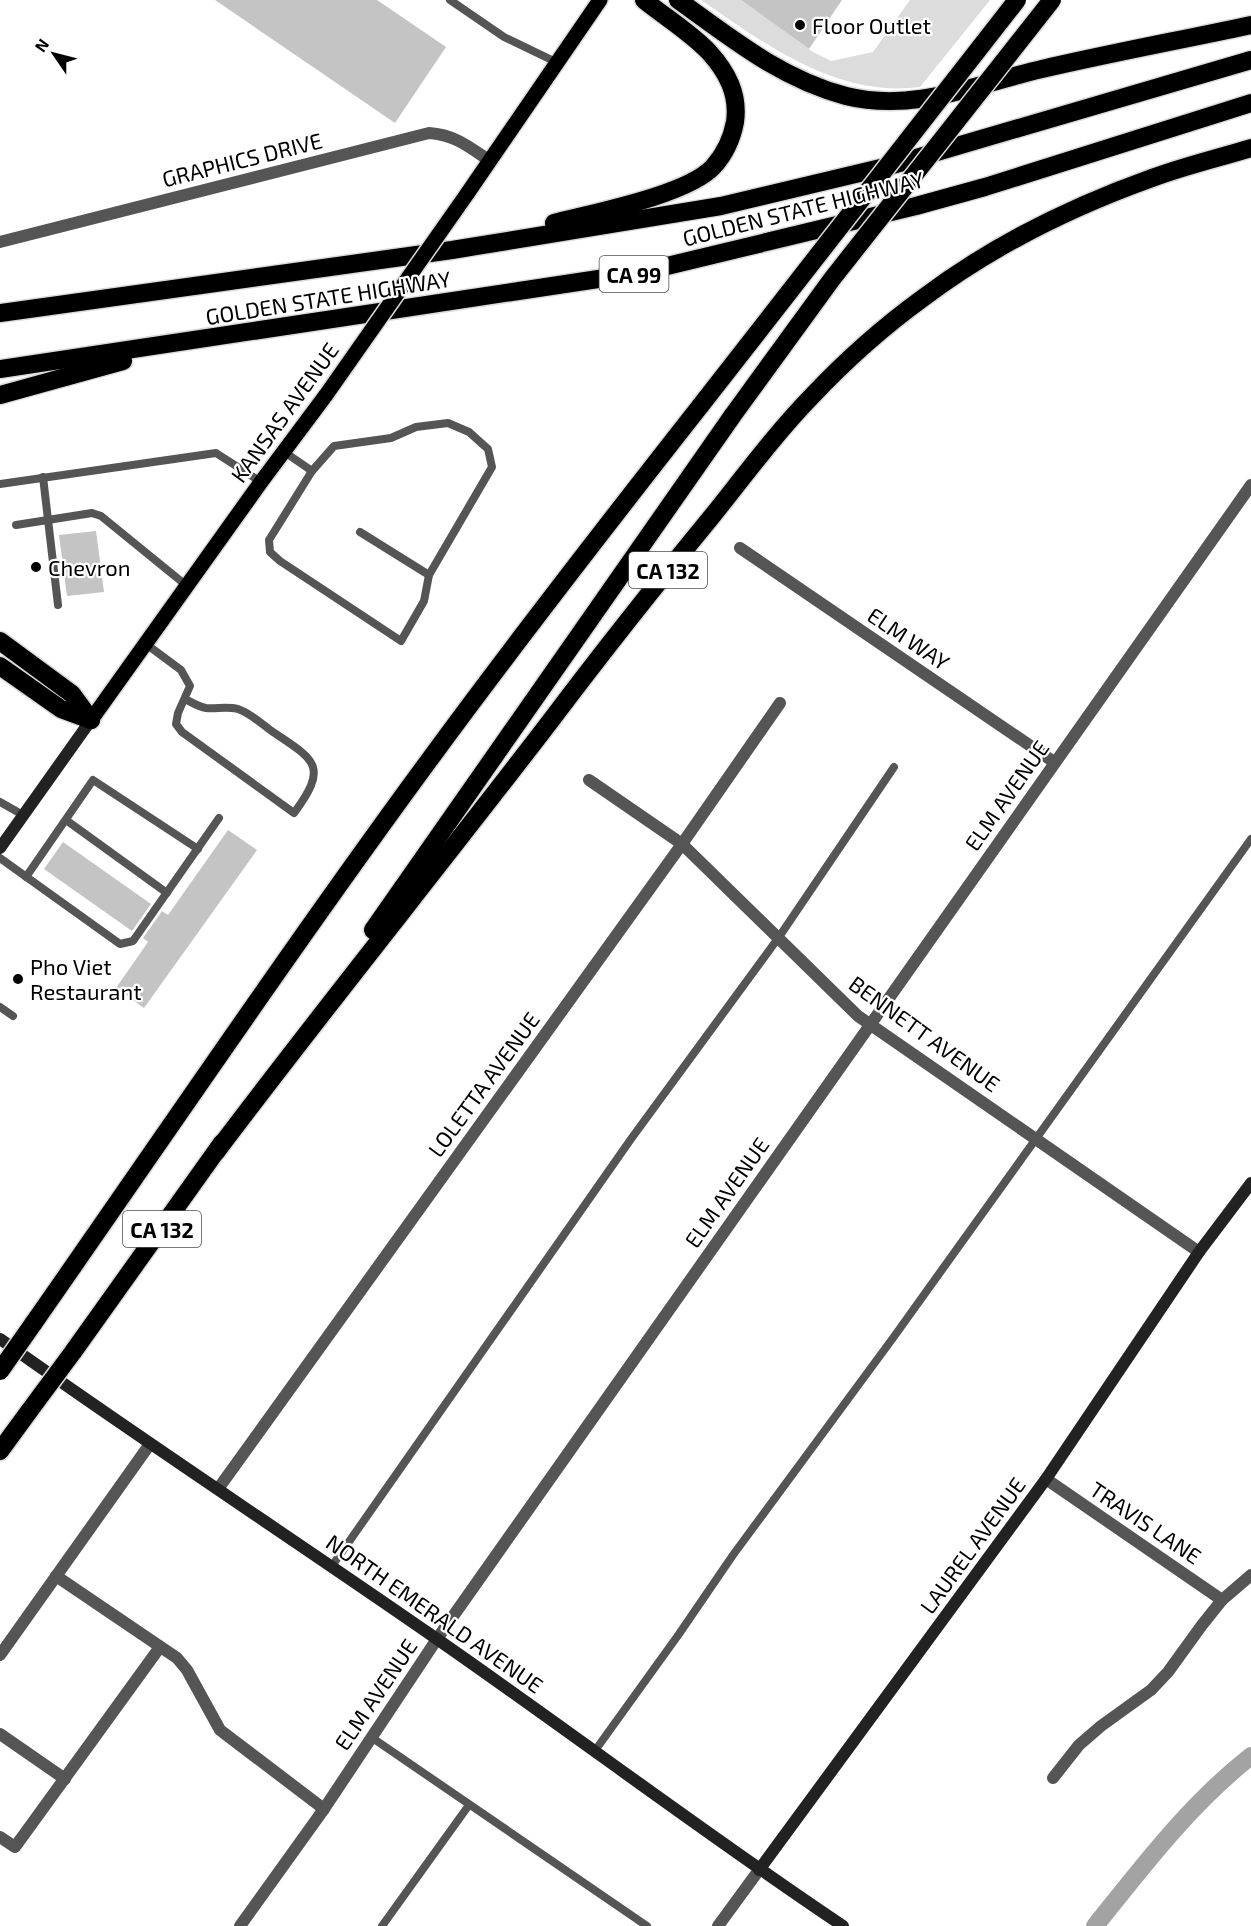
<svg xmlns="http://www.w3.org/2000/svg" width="1251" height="1926" font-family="'Exo 2',sans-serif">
	<rect width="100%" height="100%" fill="#fff"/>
	<path fill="#dcdcdc" d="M701,0h40l72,52 18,9 42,-9 37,-52h80l-70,87c-83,11 -155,-43 -219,-87z"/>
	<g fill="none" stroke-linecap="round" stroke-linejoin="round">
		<path stroke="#a3a3a3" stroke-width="18" d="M1095,1926c48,-60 95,-122 156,-170"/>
	</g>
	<g fill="#c4c4c4">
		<polygon points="215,0 377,0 446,47 395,123"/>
		<polygon points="741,0 842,0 809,49"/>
		<polygon points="96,531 104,592 67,596 59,535"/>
		<polygon points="228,830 257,850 144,1008 116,988 148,942 143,938 162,911 168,915"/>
		<polygon points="63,842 151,904 132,931 44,869"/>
	</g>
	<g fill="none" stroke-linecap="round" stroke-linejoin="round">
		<defs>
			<g id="primary">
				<polyline points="467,194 600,0"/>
				<polyline points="91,720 261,482 326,395"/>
			</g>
			<g id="highway">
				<path d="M678,0c53,38 103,79 168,96 69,17 130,-12 196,-27 69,-16 139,-29 209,-44"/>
				<path d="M554,223c38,-10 133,-28 159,-56 11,-12 19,-29 22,-45 4,-28 -8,-50 -26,-70 -19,-20 -44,-35 -65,-52"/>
				<polyline points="0,313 452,250 721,206 889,166 1251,60"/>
				<polyline points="0,369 638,273 916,206 985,187 1251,103"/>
				<polyline points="0,395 123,361"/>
				<polyline points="0,641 72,694 91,720"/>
				<polyline points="0,666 61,709 91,720"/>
				<polyline points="373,930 733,415"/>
				<path d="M216,1152c110,-146 225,-288 336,-433 52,-69 106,-137 161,-204 32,-40 63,-82 99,-119 34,-36 71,-69 111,-98 69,-52 148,-91 229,-120 32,-12 66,-20 99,-30"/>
				<path d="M33,1324c132,-189 261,-380 397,-565 88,-120 179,-237 271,-354"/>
				<polyline points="73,1352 222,1143"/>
				<polyline points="0,1451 30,1410"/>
			</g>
		</defs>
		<use href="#primary" stroke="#dbdbdb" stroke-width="18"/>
		<use href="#highway" stroke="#dbdbdb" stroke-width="21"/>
		<g stroke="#555" stroke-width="8">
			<polyline points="450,0 504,37 558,63"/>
			<polygon points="448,423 469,432 488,449 492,467 429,575 424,601 401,641 280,561 270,552 269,540 312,471 334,446 391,438 416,427"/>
			<polyline points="283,451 312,471"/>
			<polyline points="43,477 58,605"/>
			<polyline points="0,484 216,453 261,482"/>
			<polyline points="16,525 92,513 101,516 187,586"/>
			<polyline points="360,532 429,575"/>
			<path d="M146,644l35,26 9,16 -12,27 -2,11 6,8 112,81c35,-47 21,-53 -21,-81 -11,-8 -23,-19 -35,-23 -11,-3 -21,0 -32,-1 -7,-1 -15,-6 -21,-9"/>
			<polyline points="0,802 23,815"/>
			<polyline points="66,820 167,893"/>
			<polyline points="0,858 120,944 133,941 219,818"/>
			<polyline points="26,877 93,780 198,849"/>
			<polyline points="0,1007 13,1016"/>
			<polyline points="332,1566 631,1139 779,937 894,767"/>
			<polyline points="371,1737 647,1926"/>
			<polyline points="594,1752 679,1634 733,1555 893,1338 1251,839"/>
			<polyline points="382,1926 469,1805"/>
		</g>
		<g stroke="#555" stroke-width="12">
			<path d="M0,242l429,-109c27,2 40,14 61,28"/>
			<polyline points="740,548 1054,762"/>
			<polyline points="589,780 682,844 858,1016 1199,1252"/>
			<polyline points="1046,1479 1222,1600"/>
			<polyline points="218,1489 682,844 780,703"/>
			<polyline points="56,1576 177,1658 187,1670 220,1730 324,1809"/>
			<polyline points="0,1655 150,1444"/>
			<polyline points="0,1734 65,1779"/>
			<polyline points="1053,1778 1079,1745 1101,1726 1151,1690 1168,1672 1202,1625 1222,1600 1251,1575"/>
			<polyline points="0,1837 15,1847 160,1647"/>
			<polyline points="240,1926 324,1809 437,1639 1251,485"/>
			<polyline points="718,1926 759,1870"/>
		</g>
		<g stroke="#222" stroke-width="12">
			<polyline points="0,848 91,720"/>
			<path d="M0,1339c143,102 290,198 434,298 137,95 270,196 409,289"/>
			<polyline points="759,1870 1046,1479 1199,1252 1251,1183"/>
		</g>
		<use href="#primary" stroke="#000" stroke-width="15"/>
		<use href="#highway" stroke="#000" stroke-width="18"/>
		<defs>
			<polyline id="primary-bridge" points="326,395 467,194"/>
			<g id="highway-bridge">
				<polyline points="701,405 1017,0"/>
				<polyline points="733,415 832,279 1052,0"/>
				<polyline points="0,1371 33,1324"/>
				<polyline points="30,1410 73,1352"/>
			</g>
		</defs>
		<use href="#primary-bridge" stroke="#dbdbdb" stroke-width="18" stroke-linecap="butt"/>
		<use href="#highway-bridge" stroke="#dbdbdb" stroke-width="21" stroke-linecap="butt"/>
		<use href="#primary-bridge" stroke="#000" stroke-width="15"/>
		<use href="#highway-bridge" stroke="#000" stroke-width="18"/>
	</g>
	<g fill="#000" stroke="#fff" stroke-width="2">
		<circle cx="800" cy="25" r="6"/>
		<circle cx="36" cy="567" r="6"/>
		<circle cx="18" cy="979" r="6"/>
	</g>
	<g text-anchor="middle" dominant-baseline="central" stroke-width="4.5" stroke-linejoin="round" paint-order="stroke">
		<g fill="#fff" stroke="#4c4c4c" stroke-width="1.5">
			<rect x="599.5" y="256" width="69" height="36" rx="4.5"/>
			<rect x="629" y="552" width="78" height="36" rx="4.5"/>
			<rect x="123" y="1211" width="78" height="36" rx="4.5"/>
		</g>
		<g font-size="21" font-weight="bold" fill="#000">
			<text x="634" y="274">CA 99</text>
			<text x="668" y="570">CA 132</text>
			<text x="162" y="1229">CA 132</text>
		</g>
		<g font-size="22" fill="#000" stroke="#fff" text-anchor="start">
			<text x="812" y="25">Floor Outlet</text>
			<text x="48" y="567">Chevron</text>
			<text x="30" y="966">Pho Viet<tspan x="30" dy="25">Restaurant</tspan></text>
		</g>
		<g font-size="22" fill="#000" stroke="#fff">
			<text transform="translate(242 159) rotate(-14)">GRAPHICS DRIVE</text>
			<text transform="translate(803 208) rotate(-14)">GOLDEN STATE HIGHWAY</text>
			<text transform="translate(328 297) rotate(-9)">GOLDEN STATE HIGHWAY</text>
			<text transform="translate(284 412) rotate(-54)">KANSAS AVENUE</text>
			<text transform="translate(909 638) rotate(34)">ELM WAY</text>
			<text transform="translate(1006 795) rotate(-55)">ELM AVENUE</text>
			<text transform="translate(925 1033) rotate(36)">BENNETT AVENUE</text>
			<text transform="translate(483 1084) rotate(-54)">LOLETTA AVENUE</text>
			<text transform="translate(726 1192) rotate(-55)">ELM AVENUE</text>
			<text transform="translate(1146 1522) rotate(34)">TRAVIS LANE</text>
			<text transform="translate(972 1545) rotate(-54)">LAUREL AVENUE</text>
			<text transform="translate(435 1613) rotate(35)">NORTH EMERALD AVENUE</text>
			<text transform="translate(375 1694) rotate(-56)">ELM AVENUE</text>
		</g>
	</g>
	<g transform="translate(54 54) rotate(305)" stroke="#ffffff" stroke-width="4.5" paint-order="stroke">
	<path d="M0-4.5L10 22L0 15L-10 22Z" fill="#000000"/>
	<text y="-9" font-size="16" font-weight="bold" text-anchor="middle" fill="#000000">N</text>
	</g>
</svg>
